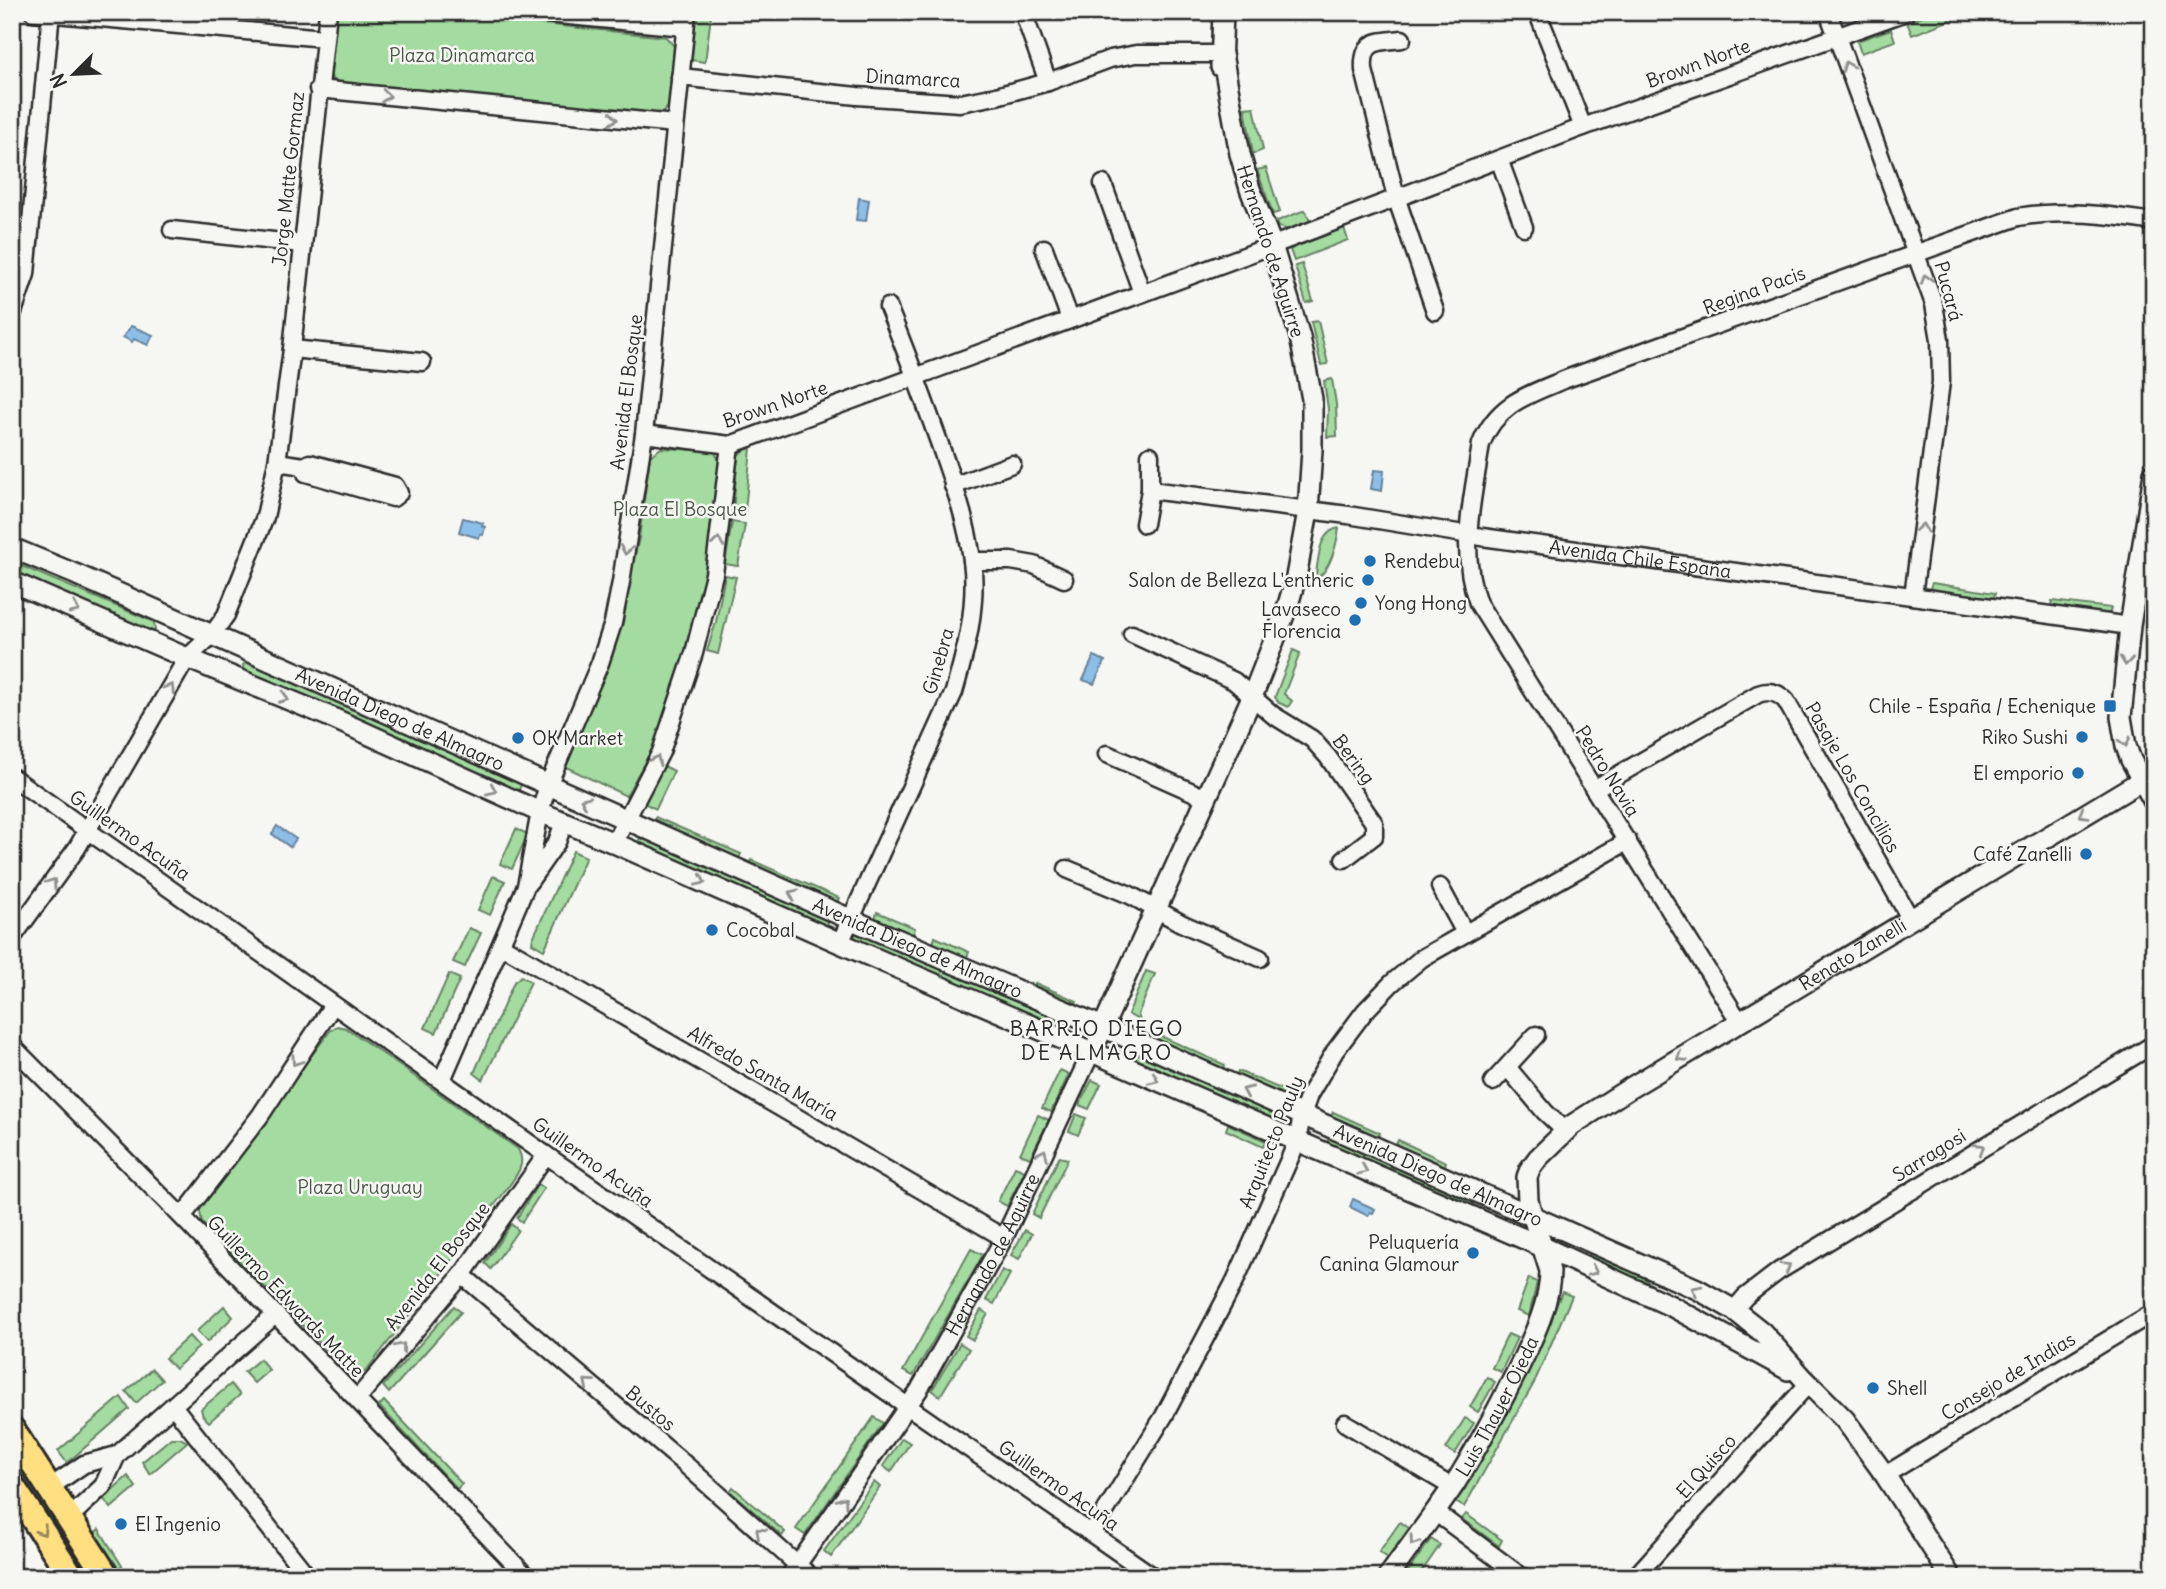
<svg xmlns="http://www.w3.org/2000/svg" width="2166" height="1589" font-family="Delius,sans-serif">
	<rect width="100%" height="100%" fill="#f6f6f2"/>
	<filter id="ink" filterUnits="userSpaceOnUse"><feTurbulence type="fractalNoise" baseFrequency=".0143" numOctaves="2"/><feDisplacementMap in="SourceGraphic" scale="14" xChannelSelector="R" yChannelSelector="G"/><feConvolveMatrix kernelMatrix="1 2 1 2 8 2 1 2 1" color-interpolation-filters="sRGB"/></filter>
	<g filter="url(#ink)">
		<g fill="#a3dba0" stroke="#678366" stroke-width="2">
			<polygon points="336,12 430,12 666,37 675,47 668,107 663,112 655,114 338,82 332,79 330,73"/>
			<polygon points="1932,12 1965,12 1966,14 1912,35 1907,22"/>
			<polygon points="696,15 711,16 705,62 691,60"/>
			<polygon points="1891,29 1895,41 1861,53 1857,41"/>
			<polygon points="1254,107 1263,150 1253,154 1245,108"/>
			<polygon points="1266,168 1280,212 1273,214 1257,170"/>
			<polygon points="1305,210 1310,221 1289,230 1276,226 1278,224 1277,221"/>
			<polygon points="1344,228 1348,240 1294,261 1290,250 1295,247"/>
			<polygon points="1302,264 1313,301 1306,303 1295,266"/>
			<polygon points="1318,321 1328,364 1321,365 1311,322"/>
			<polygon points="1332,379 1336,404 1337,436 1327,437 1328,409 1324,381"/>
			<polygon points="661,448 714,451 721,464 719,503 702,587 686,654 656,742 626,796 566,767 609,662 639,538 650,456"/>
			<polygon points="751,448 745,512 733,510 738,455 743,451"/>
			<polygon points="732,522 745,524 738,566 725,564"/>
			<path d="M1339,528c-2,15 -9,45 -24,51 4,-18 2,-47 24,-51z"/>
			<polygon points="12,562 154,622 155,631 150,632 12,570"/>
			<polygon points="725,575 736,577 718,654 707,651 716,622"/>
			<polygon points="1932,583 1995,593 1994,598 1933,590 1930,588"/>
			<polygon points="2052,601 2111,608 2109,615 2051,607"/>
			<polygon points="1293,650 1300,653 1284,694 1292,701 1288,707 1279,703 1275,697 1276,694"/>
			<polygon points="247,662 522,783 517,794 244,671 243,665"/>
			<polygon points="662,765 674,771 656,809 644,803"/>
			<polygon points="655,817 741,854 739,858 653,821"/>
			<polygon points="516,829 528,834 512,869 500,864"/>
			<polygon points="642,836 823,916 828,921 828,924 821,925 642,846 639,840"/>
			<polygon points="573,851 586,857 544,950 532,943 533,938"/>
			<polygon points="751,860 839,898 837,902 750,863"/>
			<polygon points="493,876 505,881 490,915 478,910"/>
			<polygon points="877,912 915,928 913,935 875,919"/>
			<polygon points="469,928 481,933 465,967 453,962"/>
			<polygon points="859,930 1069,1023 1070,1030 1066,1031 856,940 854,936"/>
			<polygon points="935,937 969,952 966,959 933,944"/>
			<polygon points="1146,971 1155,974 1138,1014 1140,1021 1128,1014"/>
			<polygon points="449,974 460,979 436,1033 425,1028"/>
			<polygon points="521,976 531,982 483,1080 474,1073 514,982"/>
			<polygon points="1035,983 1077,1001 1075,1006 1033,988"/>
			<path d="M337,1026l9,2 172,121c9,16 -2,26 -11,40l-142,183 -8,3 -9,-3 -146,-149 -3,-17 131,-175z"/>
			<polygon points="1156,1034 1225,1065 1222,1071 1153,1040"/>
			<polygon points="1131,1048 1282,1117 1284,1120 1281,1124 1131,1059 1126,1055 1127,1051"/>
			<polygon points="1060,1070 1069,1074 1051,1112 1042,1108"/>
			<polygon points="1238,1071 1295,1095 1285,1098 1236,1077"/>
			<polygon points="1092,1080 1101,1084 1089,1109 1079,1105"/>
			<polygon points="1333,1112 1380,1133 1377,1139 1330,1118"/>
			<polygon points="1076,1114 1086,1118 1078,1135 1069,1131"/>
			<polygon points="1038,1115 1049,1120 1030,1158 1020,1154"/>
			<polygon points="1228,1124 1266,1141 1263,1147 1226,1130"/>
			<polygon points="1333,1138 1474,1200 1472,1209 1327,1144 1328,1140"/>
			<polygon points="1398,1140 1446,1162 1444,1168 1396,1145"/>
			<polygon points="1059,1157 1068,1159 1039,1218 1032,1214"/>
			<polygon points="1015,1167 1025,1171 1007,1206 998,1201"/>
			<polygon points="538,1184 544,1188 522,1222 517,1218"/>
			<polygon points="511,1224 518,1230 491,1269 485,1263"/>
			<polygon points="1025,1230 1032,1234 1019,1259 1011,1255"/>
			<polygon points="971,1249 983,1255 913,1376 903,1371"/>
			<polygon points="1589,1251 1639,1275 1655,1287 1640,1283 1590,1263"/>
			<polygon points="1002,1270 1010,1274 994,1304 986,1300"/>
			<polygon points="1529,1278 1537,1282 1529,1316 1517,1311"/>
			<polygon points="1562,1292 1572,1296 1534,1383 1464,1507 1455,1502 1499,1428 1536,1355"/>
			<polygon points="224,1306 233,1317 207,1342 197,1331"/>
			<polygon points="454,1306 461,1312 389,1393 383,1386"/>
			<polygon points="981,1310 988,1314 973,1340 966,1336"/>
			<polygon points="1508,1334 1517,1338 1501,1372 1492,1368"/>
			<polygon points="189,1336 199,1347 175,1369 165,1358"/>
			<polygon points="960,1343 969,1349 940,1396 932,1390"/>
			<polygon points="260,1359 269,1370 254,1383 244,1372"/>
			<polygon points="152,1369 162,1380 136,1403 126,1391"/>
			<polygon points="1487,1377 1495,1382 1478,1412 1470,1407"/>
			<polygon points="231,1384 240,1395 209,1422 203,1416 201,1409"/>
			<polygon points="121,1397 129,1409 67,1463 58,1451"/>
			<polygon points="384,1401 462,1484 457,1489 379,1406"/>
			<polygon points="874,1417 883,1423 805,1535 796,1529"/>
			<polygon points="1465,1418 1474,1423 1455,1454 1446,1449"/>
			<polygon points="171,1438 180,1438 187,1442 150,1474 142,1462"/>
			<polygon points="902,1438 910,1443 891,1472 883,1466"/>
			<polygon points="12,1448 95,1577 88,1577 12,1459"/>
			<polygon points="128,1476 136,1487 111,1508 103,1498"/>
			<polygon points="874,1482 880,1487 831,1557 824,1551"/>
			<polygon points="733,1487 785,1532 782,1536 730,1491"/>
			<polygon points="1466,1514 1502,1540 1499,1546 1462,1519"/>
			<polygon points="1400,1522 1409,1528 1388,1558 1379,1552"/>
			<polygon points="99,1529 129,1577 119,1577 92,1535"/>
			<polygon points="1431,1539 1440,1545 1418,1577 1404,1577"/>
		</g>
		<g fill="#8dbee8" stroke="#66839c" stroke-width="2">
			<polygon points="859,198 869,200 866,221 856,220"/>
			<polygon points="131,326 153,335 148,345 134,339 132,342 123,337"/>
			<polygon points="1374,470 1384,471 1382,491 1371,489"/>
			<polygon points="463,518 483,523 482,526 485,527 483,535 480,534 479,538 459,532"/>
			<polygon points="1094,656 1105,661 1094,684 1083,680"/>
			<polygon points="277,826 296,839 290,847 272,834"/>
			<polygon points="1353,1199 1375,1209 1373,1213 1370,1212 1368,1216 1350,1207"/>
		</g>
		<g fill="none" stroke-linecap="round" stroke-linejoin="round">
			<defs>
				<g id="minor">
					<polyline points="33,12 324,38"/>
					<polyline points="527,12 685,27"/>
					<polyline points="1023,12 1048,82"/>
					<polyline points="1828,12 1934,304 1940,340 1941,382 1913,596"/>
					<polyline points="1538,14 1583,127"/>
					<path d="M1402,39c-24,3 -40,0 -38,31l32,127 39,114"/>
					<polyline points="680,77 857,96 960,103 996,96 1048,82 1110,59 1136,54 1222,54"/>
					<polyline points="318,89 675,124"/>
					<polyline points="1499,159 1524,227"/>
					<polyline points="1103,184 1142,293"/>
					<polyline points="172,230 302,244"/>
					<polyline points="1044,248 1070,319"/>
					<polyline points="12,315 26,274 51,12"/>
					<polyline points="292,349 422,362"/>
					<polyline points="644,434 730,445 1252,253 1583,127 1906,12"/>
					<polyline points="277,462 304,466 310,463 395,486 399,493 393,498 306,473 304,466"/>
					<polyline points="953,486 1012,464"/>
					<path id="s1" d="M1150,490l198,25 134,22 648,89"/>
					<polyline points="1144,524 1150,490 1150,455"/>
					<polyline points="972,561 1011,561 1034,565 1064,579"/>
					<polyline points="1132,634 1234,681 1273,715 1312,739 1328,757 1374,823 1374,836 1344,859"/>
					<polyline points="1107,754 1206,798"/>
					<polyline points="12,777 546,1155 1154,1577"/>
					<path d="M1594,789l164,-95c11,-4 20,-2 28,7l124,217"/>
					<polyline points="614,843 661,752 694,653 714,574 730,445"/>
					<polyline points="1067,869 1130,895 1181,923 1260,958"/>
					<polyline points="529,882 557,842 564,822"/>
					<polyline points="1440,887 1465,933"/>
					<polyline points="12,938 77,848 187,658 212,635 226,615 265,517 277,462 292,349 328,12"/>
					<path d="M840,943l114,-251c12,-42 24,-87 18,-132 -5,-40 -20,-80 -33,-118 -16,-45 -33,-91 -51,-135"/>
					<polyline points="501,945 1004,1238"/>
					<path d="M1739,1021l-261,-418c-20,-53 -5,-104 3,-159 16,-41 47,-49 85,-65l452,-162c46,-8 90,-2 136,5"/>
					<polyline points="12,1046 182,1217 527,1577"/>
					<polyline points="1507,1067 1545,1112 1565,1131"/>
					<polyline points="442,1080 526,886 540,812 548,785 600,663 613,623 621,582 644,434 687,12"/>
					<polyline points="1493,1082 1536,1035"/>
					<polyline points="182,1217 260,1116 333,1005"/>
					<polyline points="462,1275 687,1466 811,1577"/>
					<polyline points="1734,1310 1745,1297 1779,1271 2154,1044"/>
					<polyline points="357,1399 462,1275 546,1155"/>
					<polyline points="174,1407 308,1577"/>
					<polyline points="1345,1423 1452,1487"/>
					<polyline points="1885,1475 2154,1312"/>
					<polyline points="49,1488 84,1464 117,1455"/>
					<polyline points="1435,1512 1522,1577"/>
					<polyline points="69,1518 103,1486 117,1455 275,1315"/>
					<polyline points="1092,1533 1164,1416 1235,1281 1297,1142 1302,1115 1309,1095 1335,1051 1365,1011 1392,983 1422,958 1628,841"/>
					<path id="s2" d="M789,1577l130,-187 85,-152 88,-187"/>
					<polyline points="1635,1577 1809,1383"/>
				</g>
				<g id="tertiary">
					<polyline points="1221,67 1223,12"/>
					<polyline points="2154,473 2130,626 2121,717 2126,746 2131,760 2154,802"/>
					<path id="s3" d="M12,548l63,26 777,346 251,107 594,262 37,21 28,22 42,47 41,41 40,55 66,102"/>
					<polyline points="12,582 187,658 328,716 540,812 614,843 840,943 1545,1248 1671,1306 1788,1370"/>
					<polyline points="1098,1038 1252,697 1288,605 1296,577 1308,511 1312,450 1312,399 1300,337 1272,245 1250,189 1240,154 1222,54"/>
					<path id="s4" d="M1388,1577c22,-31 45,-61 66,-92 24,-38 45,-78 65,-118 14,-30 31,-63 31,-96l-22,-70 -1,-24 3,-8 8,-11 34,-33 58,-37 524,-315"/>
				</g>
				<g id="primary">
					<polyline points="12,1430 107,1577"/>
					<polyline points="12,1486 72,1577"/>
				</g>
			</defs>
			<use href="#minor" stroke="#2b2b2b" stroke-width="21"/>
			<use href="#tertiary" stroke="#2b2b2b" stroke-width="24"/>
			<use href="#primary" stroke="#2b2b2b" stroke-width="30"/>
			<use href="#minor" stroke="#f6f6f2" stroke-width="16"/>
			<use href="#tertiary" stroke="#f6f6f2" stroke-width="19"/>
			<use href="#primary" stroke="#ffdf80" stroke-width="24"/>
		</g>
		<defs><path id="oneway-chevron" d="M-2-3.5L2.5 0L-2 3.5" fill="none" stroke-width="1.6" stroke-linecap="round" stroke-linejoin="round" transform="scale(1.75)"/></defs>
		<g stroke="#90908e">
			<use href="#oneway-chevron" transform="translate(1847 66) rotate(-111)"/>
			<use href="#oneway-chevron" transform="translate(386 96) rotate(6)"/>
			<use href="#oneway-chevron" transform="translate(613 119) rotate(6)"/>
			<use href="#oneway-chevron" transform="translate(1926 279) rotate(-108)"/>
			<use href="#oneway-chevron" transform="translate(1922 528) rotate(-82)"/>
			<use href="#oneway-chevron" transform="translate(718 542) rotate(-83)"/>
			<use href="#oneway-chevron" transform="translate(626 550) rotate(99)"/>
			<use href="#oneway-chevron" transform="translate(75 609) rotate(24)"/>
			<use href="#oneway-chevron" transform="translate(2126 661) rotate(97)"/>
			<use href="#oneway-chevron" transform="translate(170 688) rotate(-60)"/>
			<use href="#oneway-chevron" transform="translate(284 698) rotate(22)"/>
			<use href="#oneway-chevron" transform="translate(2125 742) rotate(75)"/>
			<use href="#oneway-chevron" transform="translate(656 760) rotate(-64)"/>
			<use href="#oneway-chevron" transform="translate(492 790) rotate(24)"/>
			<use href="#oneway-chevron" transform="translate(585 801) rotate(-156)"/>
			<use href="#oneway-chevron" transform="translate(2083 814) rotate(149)"/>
			<use href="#oneway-chevron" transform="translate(701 881) rotate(24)"/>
			<use href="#oneway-chevron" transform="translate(52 883) rotate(-54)"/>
			<use href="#oneway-chevron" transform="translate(793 894) rotate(-156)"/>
			<use href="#oneway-chevron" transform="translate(1681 1057) rotate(148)"/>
			<use href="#oneway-chevron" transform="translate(296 1061) rotate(124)"/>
			<use href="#oneway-chevron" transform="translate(1154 1079) rotate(24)"/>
			<use href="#oneway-chevron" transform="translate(1247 1091) rotate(-156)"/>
			<use href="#oneway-chevron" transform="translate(1980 1148) rotate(-32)"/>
			<use href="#oneway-chevron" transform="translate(1043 1154) rotate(-65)"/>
			<use href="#oneway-chevron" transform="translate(1363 1170) rotate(23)"/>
			<use href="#oneway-chevron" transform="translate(1786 1267) rotate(-32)"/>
			<use href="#oneway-chevron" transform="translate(1593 1271) rotate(24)"/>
			<use href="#oneway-chevron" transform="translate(1696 1290) rotate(-153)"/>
			<use href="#oneway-chevron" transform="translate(401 1347) rotate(-50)"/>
			<use href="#oneway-chevron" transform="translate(588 1383) rotate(-140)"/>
			<use href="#oneway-chevron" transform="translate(843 1501) rotate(-55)"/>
			<use href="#oneway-chevron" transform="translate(760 1532) rotate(-138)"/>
			<use href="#oneway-chevron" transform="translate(1414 1541) rotate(125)"/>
		</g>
		<use stroke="#958556" href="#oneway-chevron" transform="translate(42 1531) rotate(57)"/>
	</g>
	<g fill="#1f6fb2" stroke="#f6f6f2" stroke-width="2.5">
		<circle cx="1370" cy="561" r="7"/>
		<circle cx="1368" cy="580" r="7"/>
		<circle cx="1361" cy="603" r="7"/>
		<circle cx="1355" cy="620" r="7"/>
		<rect x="2103" y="699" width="14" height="14" rx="3.5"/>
		<circle cx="2082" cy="737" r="7"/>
		<circle cx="518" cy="738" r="7"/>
		<circle cx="2078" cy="773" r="7"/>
		<circle cx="2086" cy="854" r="7"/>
		<circle cx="712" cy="930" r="7"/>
		<circle cx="1473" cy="1253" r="7"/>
		<circle cx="1873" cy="1388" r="7"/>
		<circle cx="121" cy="1524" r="7"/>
	</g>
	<g text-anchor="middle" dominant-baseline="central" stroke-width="5" stroke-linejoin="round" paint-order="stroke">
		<g font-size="19" fill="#495748" stroke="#f6f6f2">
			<text x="462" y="55">Plaza Dinamarca</text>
			<text x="680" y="509">Plaza El Bosque</text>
			<text x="360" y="1187">Plaza Uruguay</text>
		</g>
		<g font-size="19" fill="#2b2b2b" stroke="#f6f6f2">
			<text transform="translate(1698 63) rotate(-20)">Brown Norte</text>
			<text transform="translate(913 78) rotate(3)">Dinamarca</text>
			<text transform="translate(288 179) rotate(-84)">Jorge Matte Gormaz</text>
			<text transform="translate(1271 251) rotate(72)">Hernando de Aguirre</text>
			<text transform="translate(1754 290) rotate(-20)">Regina Pacis</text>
			<text transform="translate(1949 291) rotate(75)">Pucará</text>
			<text transform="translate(626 392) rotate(-83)">Avenida El Bosque</text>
			<text transform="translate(775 404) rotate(-19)">Brown Norte</text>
			<text stroke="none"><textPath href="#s1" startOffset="495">Avenida Chile España</textPath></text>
			<text transform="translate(938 661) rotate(-74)">Ginebra</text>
			<text stroke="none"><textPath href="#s3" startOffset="424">Avenida Diego de Almagro</textPath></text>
			<text transform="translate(1354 759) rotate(53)">Bering</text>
			<text transform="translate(1608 771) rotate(58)">Pedro Navia</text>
			<text transform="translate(1853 777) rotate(60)">Pasaje Los Concilios</text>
			<text transform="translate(130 835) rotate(35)">Guillermo Acuña</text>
			<text stroke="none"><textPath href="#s3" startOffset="990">Avenida Diego de Almagro</textPath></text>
			<text stroke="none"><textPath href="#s4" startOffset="845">Renato Zanelli</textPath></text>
			<text transform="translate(763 1073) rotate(30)">Alfredo Santa María</text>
			<text transform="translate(1271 1142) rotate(-68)">Arquitecto Pauly</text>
			<text transform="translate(1929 1155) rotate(-32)">Sarragosi</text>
			<text transform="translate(593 1162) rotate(35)">Guillermo Acuña</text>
			<text stroke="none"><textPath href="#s3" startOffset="1558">Avenida Diego de Almagro</textPath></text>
			<text stroke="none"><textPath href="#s2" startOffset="382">Hernando de Aguirre</textPath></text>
			<text transform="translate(437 1266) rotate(-52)">Avenida El Bosque</text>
			<text transform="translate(286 1296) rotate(46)">Guillermo Edwards Matte</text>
			<text transform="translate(2008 1376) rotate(-31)">Consejo de Indias</text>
			<text stroke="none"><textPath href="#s4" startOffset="203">Luis Thayer Ojeda</textPath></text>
			<text transform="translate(651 1408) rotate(40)">Bustos</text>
			<text transform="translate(1706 1466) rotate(-48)">El Quisco</text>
			<text transform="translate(1059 1485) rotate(35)">Guillermo Acuña</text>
		</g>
		<g font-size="19" fill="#2b2b2b" stroke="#f6f6f2" text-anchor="end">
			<text x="1384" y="561" text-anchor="start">Rendebu</text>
			<text x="1354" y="580">Salon de Belleza L'entheric</text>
			<text x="1375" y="603" text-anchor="start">Yong Hong</text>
			<text x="1341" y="609">Lavaseco<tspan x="1341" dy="22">Florencia</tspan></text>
			<text x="2096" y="706">Chile - España / Echenique</text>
			<text x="2068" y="737">Riko Sushi</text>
			<text x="532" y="738" text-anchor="start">OK Market</text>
			<text x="2064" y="773">El emporio</text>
			<text x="2072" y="854">Café Zanelli</text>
			<text x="726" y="930" text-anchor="start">Cocobal</text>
			<text x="1459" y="1242">Peluquería<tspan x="1459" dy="22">Canina Glamour</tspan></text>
			<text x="1887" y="1388" text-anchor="start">Shell</text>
			<text x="135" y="1524" text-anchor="start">El Ingenio</text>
		</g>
		<g font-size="21" letter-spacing="2" fill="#2b2b2b" stroke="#f6f6f2">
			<text x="1097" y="1028">BARRIO DIEGO<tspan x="1097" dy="24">DE ALMAGRO</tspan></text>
		</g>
	</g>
	<rect width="2166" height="1589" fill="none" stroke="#f6f6f2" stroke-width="42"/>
	<rect x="21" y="21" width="2124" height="1547" fill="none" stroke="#2b2b2b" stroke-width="2.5" filter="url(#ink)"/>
	<g transform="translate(74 74) rotate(246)" stroke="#f6f6f2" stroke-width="5" paint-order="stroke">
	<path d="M0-5L12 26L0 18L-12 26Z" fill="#2b2b2b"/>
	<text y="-10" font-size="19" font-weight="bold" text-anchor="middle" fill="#2b2b2b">N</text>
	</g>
</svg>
